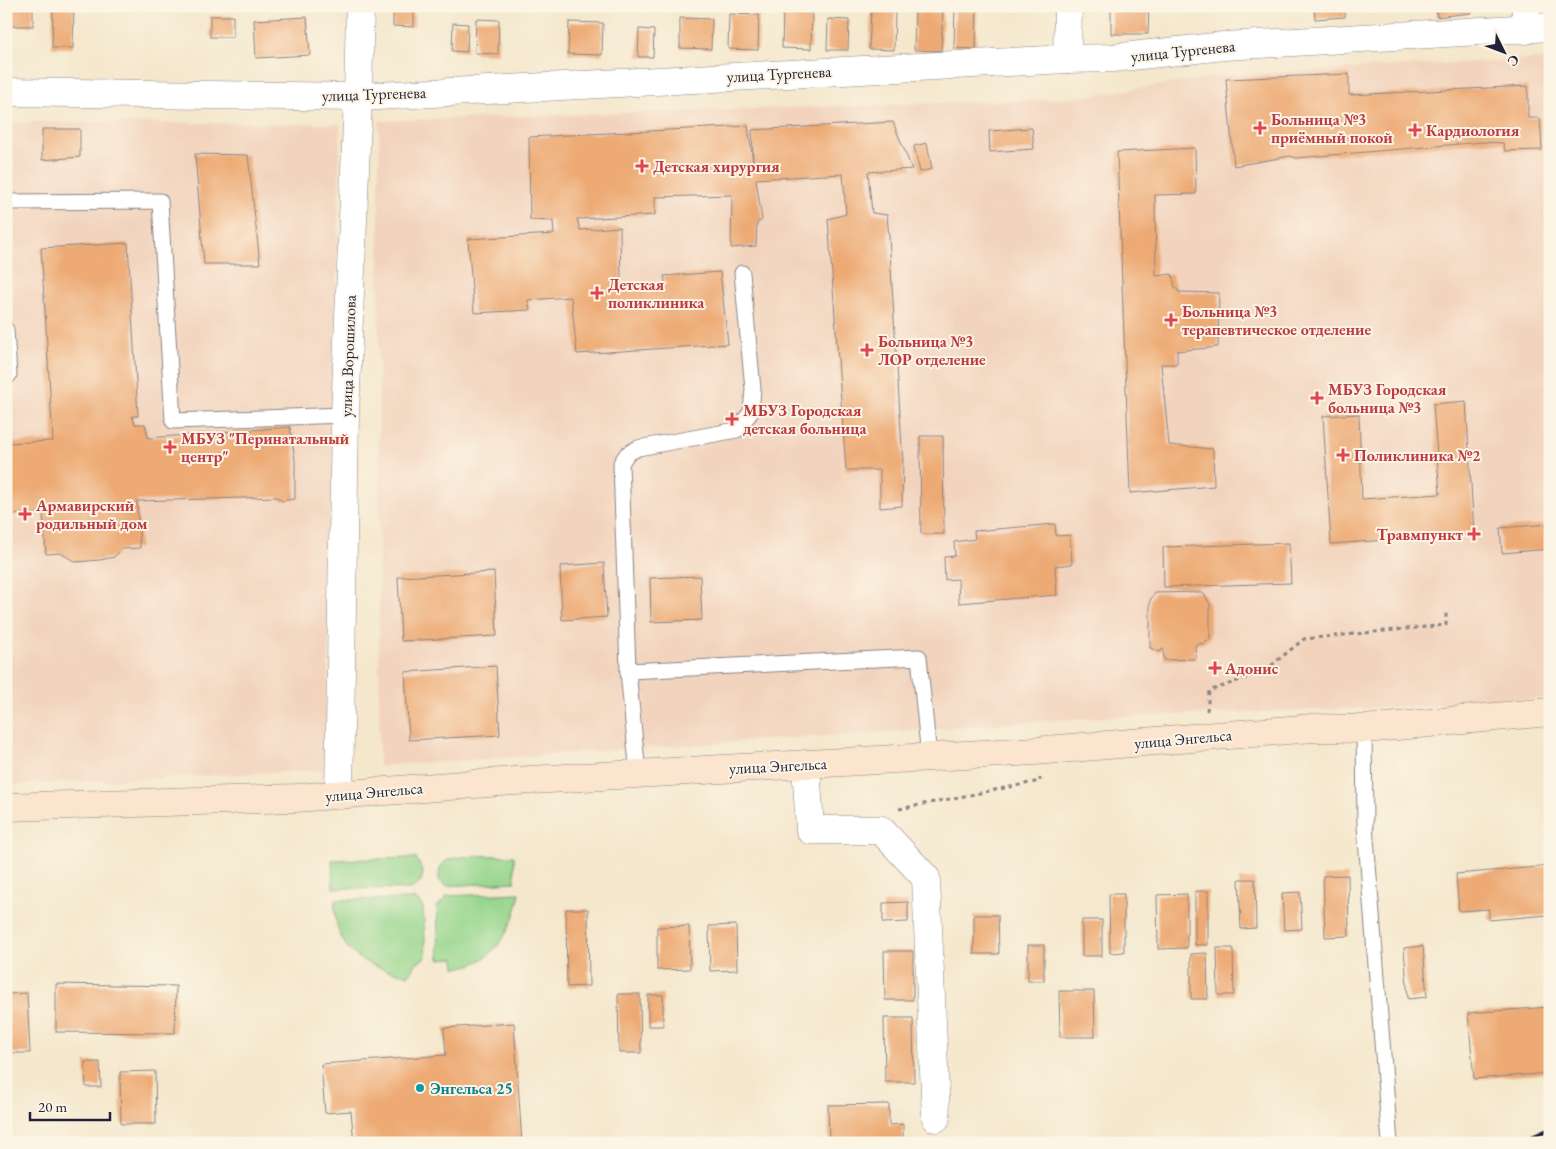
<svg xmlns="http://www.w3.org/2000/svg" width="1556" height="1149" font-family="'EB Garamond',serif">
	<rect width="100%" height="100%" fill="#fcf5e5"/>
	<filter id="ink" filterUnits="userSpaceOnUse"><feTurbulence type="fractalNoise" baseFrequency=".02" numOctaves="2"/><feDisplacementMap in="SourceGraphic" scale="10" xChannelSelector="R" yChannelSelector="G"/><feConvolveMatrix kernelMatrix="1 2 1 2 8 2 1 2 1" color-interpolation-filters="sRGB"/></filter>
	<filter id="wash" filterUnits="userSpaceOnUse"><feTurbulence type="fractalNoise" baseFrequency=".0096" numOctaves="4" result="noise"/><feDisplacementMap in="SourceGraphic" scale="20" xChannelSelector="R" yChannelSelector="G"/><feGaussianBlur stdDeviation="1.12" result="paint"/><feColorMatrix in="noise" values="0 0 0 0 0 0 0 0 0 0 0 0 0 0 0 0 0 1.4 0 .05"/><feComposite in="paint" operator="in"/></filter>
	<g filter="url(#wash)">
		<rect width="100%" height="100%" fill="#f4e7cc"/>
		<g fill="#f2d4be">
			<polygon points="1550,58 1550,698 1463,705 1105,717 379,766 379,121 1065,99 1231,75"/>
			<polygon points="6,122 340,124 326,770 6,785"/>
		</g>
		<g fill="#96d68d" stroke="#5c7c64">
			<path d="M514,856l1,26 -69,4 -7,-6c0,-7 0,-14 6,-18 10,-8 54,-6 69,-6z"/>
			<polygon points="416,858 423,872 421,882 411,889 333,888 332,860"/>
			<path d="M520,893c-7,35 -24,71 -64,75l-1,-10 -16,1 -2,-52 10,-11z"/>
			<path d="M416,899l7,8 3,50 -10,6 -7,12c-46,-8 -76,-23 -74,-75z"/>
		</g>
		<g id="blocks">
			<g fill="#edaa74">
				<rect x="6" y="6" width="27" height="20"/>
				<polygon points="53,6 74,6 73,48 52,48"/>
				<polygon points="393,6 414,6 414,27 393,26"/>
				<polygon points="955,6 977,6 976,49 954,48"/>
				<polygon points="1111,6 1149,6 1148,34 1111,34"/>
				<polygon points="1314,6 1345,6 1345,17 1315,19"/>
				<polygon points="1436,6 1470,6 1471,13 1437,17"/>
				<polygon points="915,9 943,9 941,51 914,50"/>
				<polygon points="783,11 812,11 811,49 782,48"/>
				<polygon points="871,11 895,11 894,50 869,49"/>
				<polygon points="729,14 759,15 758,50 728,49"/>
				<rect x="210" y="16" width="23" height="21"/>
				<polygon points="307,17 310,55 256,58 254,20"/>
				<polygon points="680,18 712,19 711,49 680,48"/>
				<polygon points="476,19 499,20 498,54 475,53"/>
				<polygon points="828,19 849,20 848,50 827,50"/>
				<polygon points="569,22 603,23 602,55 568,54"/>
				<polygon points="453,23 468,24 467,52 452,51"/>
				<polygon points="639,29 654,30 653,57 638,57"/>
				<polygon points="1349,74 1349,95 1528,86 1528,118 1540,118 1542,150 1505,151 1503,143 1483,142 1296,158 1290,156 1234,166 1226,79"/>
				<polygon points="893,122 912,169 868,172 872,213 887,215 889,237 903,463 902,506 880,508 880,470 846,470 828,219 846,214 843,174 756,179 762,220 757,223 756,246 731,248 732,195 655,197 655,215 577,219 580,230 620,227 621,288 666,285 664,276 720,272 728,344 577,354 571,297 528,300 530,310 474,313 468,239 554,234 553,221 530,220 529,137 748,126 753,162 752,130"/>
				<polygon points="1032,128 1034,149 990,152 989,131"/>
				<polygon points="42,129 80,129 80,157 42,160"/>
				<polygon points="927,143 932,169 920,172 914,146"/>
				<polygon points="1195,148 1196,194 1155,195 1156,276 1172,274 1175,287 1179,292 1219,293 1218,347 1177,351 1177,364 1161,364 1169,445 1213,449 1214,486 1130,493 1117,152"/>
				<polygon points="195,154 248,155 260,264 204,264"/>
				<polygon points="128,243 138,416 132,416 135,424 145,424 148,438 290,427 295,460 295,499 282,501 277,497 137,501 140,548 122,549 114,557 100,560 75,562 61,553 46,554 43,513 6,515 6,443 53,441 41,248"/>
				<polygon points="1466,401 1474,534 1331,544 1323,416 1359,414 1362,499 1440,494 1433,404"/>
				<polygon points="920,436 943,436 944,534 921,534"/>
				<polygon points="1055,524 1056,536 1070,535 1072,564 1055,566 1057,595 959,603 958,579 945,580 944,557 955,556 954,542 975,539 974,531"/>
				<polygon points="1550,524 1550,549 1502,553 1500,528"/>
				<polygon points="1289,543 1291,583 1164,587 1163,547"/>
				<polygon points="604,563 607,617 562,620 560,566"/>
				<polygon points="494,572 497,636 401,641 398,577"/>
				<polygon points="700,576 702,620 651,622 650,578"/>
				<polygon points="1200,592 1204,594 1210,604 1210,638 1204,643 1195,645 1196,659 1164,660 1163,648 1160,652 1150,648 1150,600 1155,593"/>
				<polygon points="496,666 500,735 409,740 405,672"/>
				<polygon points="1550,866 1548,915 1489,920 1489,909 1459,911 1456,874"/>
				<polygon points="1348,875 1349,936 1325,937 1323,876"/>
				<polygon points="1239,879 1255,879 1256,928 1241,929"/>
				<rect x="1195" y="891" width="13" height="54"/>
				<polygon points="1300,892 1302,929 1284,930 1282,893"/>
				<polygon points="1109,894 1124,894 1124,952 1110,953"/>
				<polygon points="1187,894 1187,948 1158,949 1157,895"/>
				<polygon points="908,902 908,922 883,923 883,903"/>
				<polygon points="566,909 588,909 589,986 567,987"/>
				<polygon points="974,915 998,915 999,954 974,954"/>
				<rect x="1082" y="920" width="20" height="36"/>
				<polygon points="736,925 737,970 710,971 709,926"/>
				<polygon points="689,926 690,969 657,970 657,927"/>
				<rect x="1028" y="945" width="16" height="36"/>
				<polygon points="1423,946 1427,997 1408,999 1404,948"/>
				<polygon points="1217,948 1233,948 1234,995 1218,995"/>
				<polygon points="884,951 913,951 913,1000 885,1000"/>
				<polygon points="1207,953 1208,999 1191,999 1191,954"/>
				<polygon points="56,984 176,986 175,1033 56,1032"/>
				<polygon points="1059,991 1094,991 1095,1037 1060,1037"/>
				<polygon points="27,993 30,1053 6,1053 6,994"/>
				<polygon points="618,994 640,994 641,1053 619,1053"/>
				<rect x="648" y="995" width="15" height="31"/>
				<polygon points="1550,1007 1550,1073 1474,1079 1468,1013"/>
				<polygon points="884,1018 913,1018 914,1082 885,1082"/>
				<polygon points="514,1023 522,1143 354,1143 351,1111 325,1113 321,1064 446,1055 444,1028"/>
				<polygon points="85,1062 100,1062 101,1087 86,1087"/>
				<polygon points="155,1071 156,1124 121,1124 120,1072"/>
				<polygon points="889,1104 889,1125 903,1124 903,1143 829,1143 828,1105"/>
				<polygon points="1212,1138 1213,1143 1185,1143 1185,1141"/>
			</g>
		</g>
	</g>
	<g filter="url(#ink)">
		<use href="#blocks" fill-opacity="0" stroke="#8b8484" stroke-width="1"/>
		<g fill="none" stroke-linecap="round" stroke-linejoin="round">
			<defs>
				<g id="service">
					<polyline points="6,202 160,201 173,421 345,415"/>
					<polyline points="6,330 9,375 6,378"/>
					<polyline points="628,671 621,463 627,454 638,448 737,430 751,412 753,389 742,273"/>
					<polyline points="1364,729 1365,826 1390,1143"/>
					<polyline points="638,774 628,671 919,657 929,757"/>
				</g>
				<g id="minor">
					<polyline points="1526,6 1526,30"/>
					<polyline points="1067,59 1068,6"/>
					<polyline points="358,97 360,6"/>
					<polyline points="806,764 810,830 881,830 926,878 936,1118"/>
				</g>
				<g id="tertiary">
					<polyline points="6,92 358,97 1067,59 1113,58 1224,46 1550,27"/>
					<polyline points="339,795 345,415 358,97"/>
				</g>
				<polyline id="secondary" points="6,807 296,798 514,781 1035,751 1313,728 1364,729 1550,712"/>
			</defs>
			<use href="#service" stroke="#8b8484" stroke-width="17"/>
			<use href="#minor" stroke="#8b8484" stroke-width="29"/>
			<use href="#tertiary" stroke="#8b8484" stroke-width="29"/>
			<use href="#secondary" stroke="#8b8484" stroke-width="29"/>
			<g stroke="#8b8484" stroke-width="3" stroke-dasharray="4 4" stroke-linecap="butt">
				<polyline points="1207,711 1209,691 1263,672 1304,639 1446,625 1446,611"/>
				<polyline points="899,809 1040,781 1040,778"/>
			</g>
			<use href="#service" stroke="#fff" stroke-width="15"/>
			<use href="#minor" stroke="#fff" stroke-width="28"/>
			<use href="#tertiary" stroke="#fff" stroke-width="28"/>
			<use href="#secondary" stroke="#fbe5cf" stroke-width="28"/>
			<polyline stroke="#22223b" stroke-width="4" points="1518,1143 1550,1129"/>
		</g>
	</g>
	<g fill="#e0444e" stroke="#fcf5e5" stroke-width="2">
		<path d="M1257.5 120.5h5v5h5v5h-5v5h-5v-5h-5v-5h5z"/>
		<path d="M1412.5 122.5h5v5h5v5h-5v5h-5v-5h-5v-5h5z"/>
		<path d="M639.5 158.5h5v5h5v5h-5v5h-5v-5h-5v-5h5z"/>
		<path d="M594.5 285.5h5v5h5v5h-5v5h-5v-5h-5v-5h5z"/>
		<path d="M1168.5 312.5h5v5h5v5h-5v5h-5v-5h-5v-5h5z"/>
		<path d="M864.5 342.5h5v5h5v5h-5v5h-5v-5h-5v-5h5z"/>
		<path d="M1314.5 390.5h5v5h5v5h-5v5h-5v-5h-5v-5h5z"/>
		<path d="M729.5 411.5h5v5h5v5h-5v5h-5v-5h-5v-5h5z"/>
		<path d="M167.5 439.5h5v5h5v5h-5v5h-5v-5h-5v-5h5z"/>
		<path d="M1340.5 447.5h5v5h5v5h-5v5h-5v-5h-5v-5h5z"/>
		<path d="M22.5 506.5h5v5h5v5h-5v5h-5v-5h-5v-5h5z"/>
		<path d="M1471.5 526.5h5v5h5v5h-5v5h-5v-5h-5v-5h5z"/>
		<path d="M1212.5 660.5h5v5h5v5h-5v5h-5v-5h-5v-5h5z"/>
	</g>
	<circle fill="#0f9aa8" stroke="#fcf5e5" stroke-width="2" cx="420" cy="1088" r="5"/>
	<g text-anchor="middle" dominant-baseline="central" stroke-width="4" stroke-linejoin="round" paint-order="stroke">
		<g font-size="16" fill="#22223b" stroke="#fcf5e5">
			<text transform="translate(1183 51) rotate(-6)">улица Тургенева</text>
			<text transform="translate(779 74) rotate(-3)">улица Тургенева</text>
			<text transform="translate(374 94) rotate(-2)">улица Тургенева</text>
			<text transform="translate(348 356) rotate(-88)">улица Ворошилова</text>
			<text transform="translate(1183 739) rotate(-5)">улица Энгельса</text>
			<text transform="translate(778 766) rotate(-3)">улица Энгельса</text>
			<text transform="translate(374 792) rotate(-5)">улица Энгельса</text>
		</g>
		<g font-size="16" font-weight="bold" fill="#be3a42" stroke="#fcf5e5" text-anchor="start">
			<text x="1271" y="119">Больница №3<tspan x="1271" dy="18">приёмный покой</tspan></text>
			<text x="1426" y="130">Кардиология</text>
			<text x="653" y="166">Детская хирургия</text>
			<text x="608" y="284">Детская<tspan x="608" dy="18">поликлиника</tspan></text>
			<text x="1182" y="311">Больница №3<tspan x="1182" dy="18">терапевтическое отделение</tspan></text>
			<text x="878" y="341">Больница №3<tspan x="878" dy="18">ЛОР отделение</tspan></text>
			<text x="1328" y="389">МБУЗ Городская<tspan x="1328" dy="18">больница №3</tspan></text>
			<text x="743" y="410">МБУЗ Городская<tspan x="743" dy="18">детская больница</tspan></text>
			<text x="181" y="438">МБУЗ "Перинатальный<tspan x="181" dy="18">центр"</tspan></text>
			<text x="1354" y="455">Поликлиника №2</text>
			<text x="36" y="505">Армавирский<tspan x="36" dy="18">родильный дом</tspan></text>
			<text x="1463" y="534" text-anchor="end">Травмпункт</text>
			<text x="1225" y="668">Адонис</text>
		</g>
		<g font-size="16" font-weight="bold" fill="#0d838f" stroke="#fcf5e5" text-anchor="start">
			<text x="430" y="1088">Энгельса 25</text>
		</g>
	</g>
	<rect width="1556" height="1149" fill="none" stroke="#fcf5e5" stroke-width="25"/>
	<g transform="translate(1504 52) rotate(132)" stroke="#fcf5e5" stroke-width="4" paint-order="stroke">
	<path d="M0-4L9 19L0 12L-9 19Z" fill="#22223b"/>
	<text y="-8" font-size="14" font-weight="bold" text-anchor="middle" fill="#22223b">С</text>
	</g>
	<path d="M30 1112v8h80v-8" fill="none" stroke="#22223b" stroke-width="2.5"/>
	<text x="38" y="1112" font-size="15" fill="#22223b" stroke="#fcf5e5" stroke-width="4" paint-order="stroke">20 m</text>
</svg>
